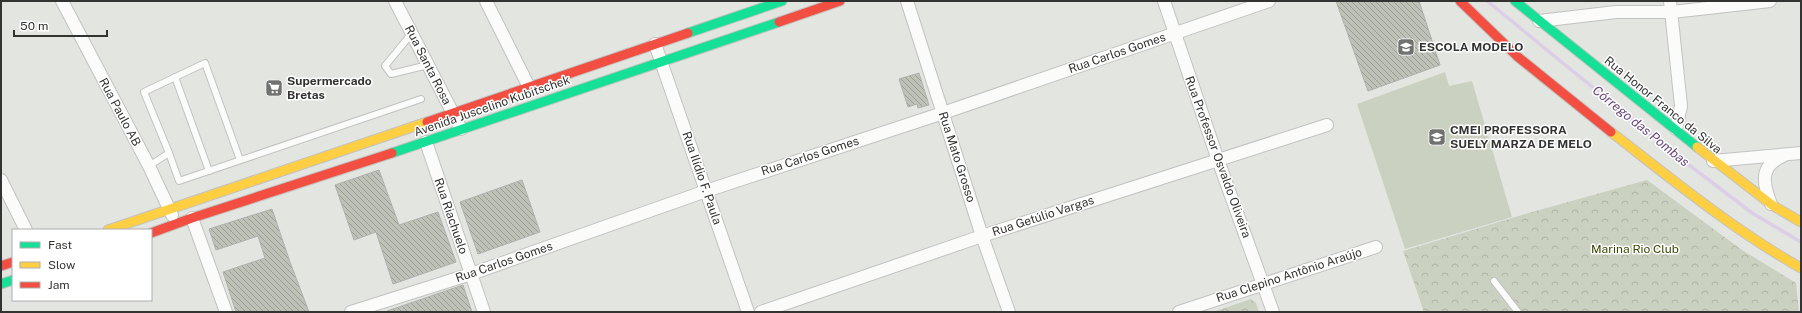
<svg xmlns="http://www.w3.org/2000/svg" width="1802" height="313" font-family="'Public Sans',sans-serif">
	<defs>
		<pattern id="forest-crowns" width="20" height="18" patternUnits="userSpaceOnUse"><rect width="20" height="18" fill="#cbd1c1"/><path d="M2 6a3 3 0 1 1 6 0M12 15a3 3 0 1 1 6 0" fill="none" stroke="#afb4a6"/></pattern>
		<pattern id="building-back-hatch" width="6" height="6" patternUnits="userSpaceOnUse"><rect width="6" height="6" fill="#bdc1b7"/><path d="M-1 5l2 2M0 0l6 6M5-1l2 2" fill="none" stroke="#9a9e95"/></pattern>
	</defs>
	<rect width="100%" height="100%" fill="#e3e5e1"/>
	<g fill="url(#forest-crowns)">
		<polygon points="1647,180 1742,250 1796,283 1799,312 1424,312 1403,251 1532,212"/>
		<polygon points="1251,299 1256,303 1259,312 1213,312"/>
	</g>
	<polygon fill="#cbd1c1" points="1445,72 1449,86 1472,81 1512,217 1405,249 1357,104"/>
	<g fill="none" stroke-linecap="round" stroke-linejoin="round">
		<polyline stroke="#ddcee8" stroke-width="3.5" points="1487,1 1672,152 1752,213 1801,242"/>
	</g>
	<g fill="url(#building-back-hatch)" stroke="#b0b1af">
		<polygon points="1336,1 1419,1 1440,65 1368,91"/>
		<polygon points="919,73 929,105 918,108 917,104 908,107 899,79"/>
		<polygon points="379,170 399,225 438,212 456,262 393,284 376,232 354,240 335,185"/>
		<polygon points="522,180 540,232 478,254 460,202"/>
		<polygon points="272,209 290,262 309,312 236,312 223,272 265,258 258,236 216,250 209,229"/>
		<polygon points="463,285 472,312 387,312 387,311"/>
	</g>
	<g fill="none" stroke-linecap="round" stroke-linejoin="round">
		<defs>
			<g id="lane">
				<polyline points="412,33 385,66 391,74 428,65"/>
				<polyline points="175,77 209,171"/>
				<polyline points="169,153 144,92 205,63 240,160"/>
				<polyline points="149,166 169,153 179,181 421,99"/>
				<polyline points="1494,281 1518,312"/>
			</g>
			<g id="street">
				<polyline points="62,1 149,166 172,215"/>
				<polyline points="395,1 461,129"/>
				<polyline points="486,1 529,87"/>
				<polyline points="907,1 982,236 1009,312"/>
				<polyline points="1164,1 1218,160 1273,312"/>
				<polyline points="1670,1 1681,106 1676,129"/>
				<polyline points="1539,21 1616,12 1672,12 1770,1"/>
				<polyline points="655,44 748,312"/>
				<polyline points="426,142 484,312"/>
				<polyline points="1713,161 1801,153"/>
				<polyline points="1,180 26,230"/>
				<path d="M1771,204c-8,-20 -12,-38 12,-48"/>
				<polyline points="192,218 226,312"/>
				<polyline points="351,312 471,274 706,191 943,113 1269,1"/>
				<polyline points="761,312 982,236 1327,125"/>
				<polyline points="1179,312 1376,247"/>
			</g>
			<g id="fast">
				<polyline points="1515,1 1697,147"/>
				<polyline points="688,33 782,1"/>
				<polyline points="392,153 779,22"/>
				<polyline points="1,284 13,280"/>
			</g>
			<g id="slow">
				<path d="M1611,132c62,48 121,97 190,136"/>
				<polyline points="1697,147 1772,205 1801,222"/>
				<polyline points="108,230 427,122"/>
			</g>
			<g id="jam">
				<polyline points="1460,1 1518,57 1611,132"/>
				<polyline points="779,22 840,1"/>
				<polyline points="427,122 688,33"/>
				<polyline points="151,233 192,218 392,153"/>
				<polyline points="1,266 13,262"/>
			</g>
		</defs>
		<use href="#lane" stroke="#c2c3c1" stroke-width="8"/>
		<use href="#street" stroke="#c2c3c1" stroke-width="14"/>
		<use href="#fast" stroke="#c2c3c1" stroke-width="11"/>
		<use href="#slow" stroke="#c2c3c1" stroke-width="11"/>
		<use href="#jam" stroke="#c2c3c1" stroke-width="11"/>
		<use href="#lane" stroke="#fbfbfa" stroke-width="6"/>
		<use href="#street" stroke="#fbfbfa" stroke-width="12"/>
		<use href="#fast" stroke="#16e098" stroke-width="9"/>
		<use href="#slow" stroke="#ffcf43" stroke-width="9"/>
		<use href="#jam" stroke="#f24e42" stroke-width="9"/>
	</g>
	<defs>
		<symbol id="school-square" viewBox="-11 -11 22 22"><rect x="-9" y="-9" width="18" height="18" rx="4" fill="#71726f" stroke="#fff"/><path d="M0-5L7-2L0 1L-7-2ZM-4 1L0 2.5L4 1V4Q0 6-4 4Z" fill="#fff"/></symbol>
		<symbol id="supermarket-square" viewBox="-11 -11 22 22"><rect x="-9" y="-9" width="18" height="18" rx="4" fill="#71726f" stroke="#fff"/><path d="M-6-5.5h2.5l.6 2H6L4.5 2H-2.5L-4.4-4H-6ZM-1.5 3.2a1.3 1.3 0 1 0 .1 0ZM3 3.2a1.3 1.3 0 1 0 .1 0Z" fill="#fff"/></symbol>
	</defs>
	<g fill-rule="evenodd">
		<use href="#school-square" x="1396" y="37" width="20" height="20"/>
		<use href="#supermarket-square" x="264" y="78" width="20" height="20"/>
		<use href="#school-square" x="1427" y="127" width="20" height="20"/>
	</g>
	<g text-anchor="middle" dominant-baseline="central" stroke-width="3" stroke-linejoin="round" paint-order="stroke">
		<g font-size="12" font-weight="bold" fill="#333431" stroke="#fff" text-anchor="start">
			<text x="1419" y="47">ESCOLA MODELO</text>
			<text x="287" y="81">Supermercado<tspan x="287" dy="14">Bretas</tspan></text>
			<text x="1450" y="130">CMEI PROFESSORA<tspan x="1450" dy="14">SUELY MARZA DE MELO</tspan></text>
		</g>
		<g font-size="12" fill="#333431" stroke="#fff">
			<text transform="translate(1117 53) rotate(-19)">Rua Carlos Gomes</text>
			<text transform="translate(428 65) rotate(63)">Rua Santa Rosa</text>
			<text transform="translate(1663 105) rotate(39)">Rua Honor Franco da Silva</text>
			<text transform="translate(492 106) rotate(-19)">Avenida Juscelino Kubitschek</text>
			<text transform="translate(120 112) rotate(62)">Rua Paulo AB</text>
			<text transform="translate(810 156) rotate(-18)">Rua Carlos Gomes</text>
			<text transform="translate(957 157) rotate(72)">Rua Mato Grosso</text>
			<text transform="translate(1218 157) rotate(70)">Rua Professor Osvaldo Oliveira</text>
			<text transform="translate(702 178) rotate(71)">Rua Ilídio F. Paula</text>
			<text transform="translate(451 216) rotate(71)">Rua Riachuelo</text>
			<text transform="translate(1043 216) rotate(-18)">Rua Getúlio Vargas</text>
			<text transform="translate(504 262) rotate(-19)">Rua Carlos Gomes</text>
			<text transform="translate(1289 275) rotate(-18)">Rua Clepino Antônio Araújo</text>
		</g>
		<g font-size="12" fill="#394803" stroke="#fff">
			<text x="1635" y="249">Marina Rio Club</text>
		</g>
		<g font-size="13" font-style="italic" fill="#68487c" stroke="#fff">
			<text transform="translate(1641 126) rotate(39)">Córrego das Pombas</text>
		</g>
	</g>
	<rect width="1802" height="313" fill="none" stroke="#333431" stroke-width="4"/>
	<rect x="12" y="229" width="140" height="72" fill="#ffffff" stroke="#adaead"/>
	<rect x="20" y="242" width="20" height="6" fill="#16e098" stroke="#adaead"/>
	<text x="48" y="249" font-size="12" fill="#333431">Fast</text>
	<rect x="20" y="262" width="20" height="6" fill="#ffcf43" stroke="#adaead"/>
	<text x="48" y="269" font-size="12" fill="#333431">Slow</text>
	<rect x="20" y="282" width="20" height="6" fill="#f24e42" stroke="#adaead"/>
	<text x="48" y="289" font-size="12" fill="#333431">Jam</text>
	<path d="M14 30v6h93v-6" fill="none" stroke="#333431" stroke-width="2"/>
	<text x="20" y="30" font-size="12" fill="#333431" stroke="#ffffff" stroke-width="3" paint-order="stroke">50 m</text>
</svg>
